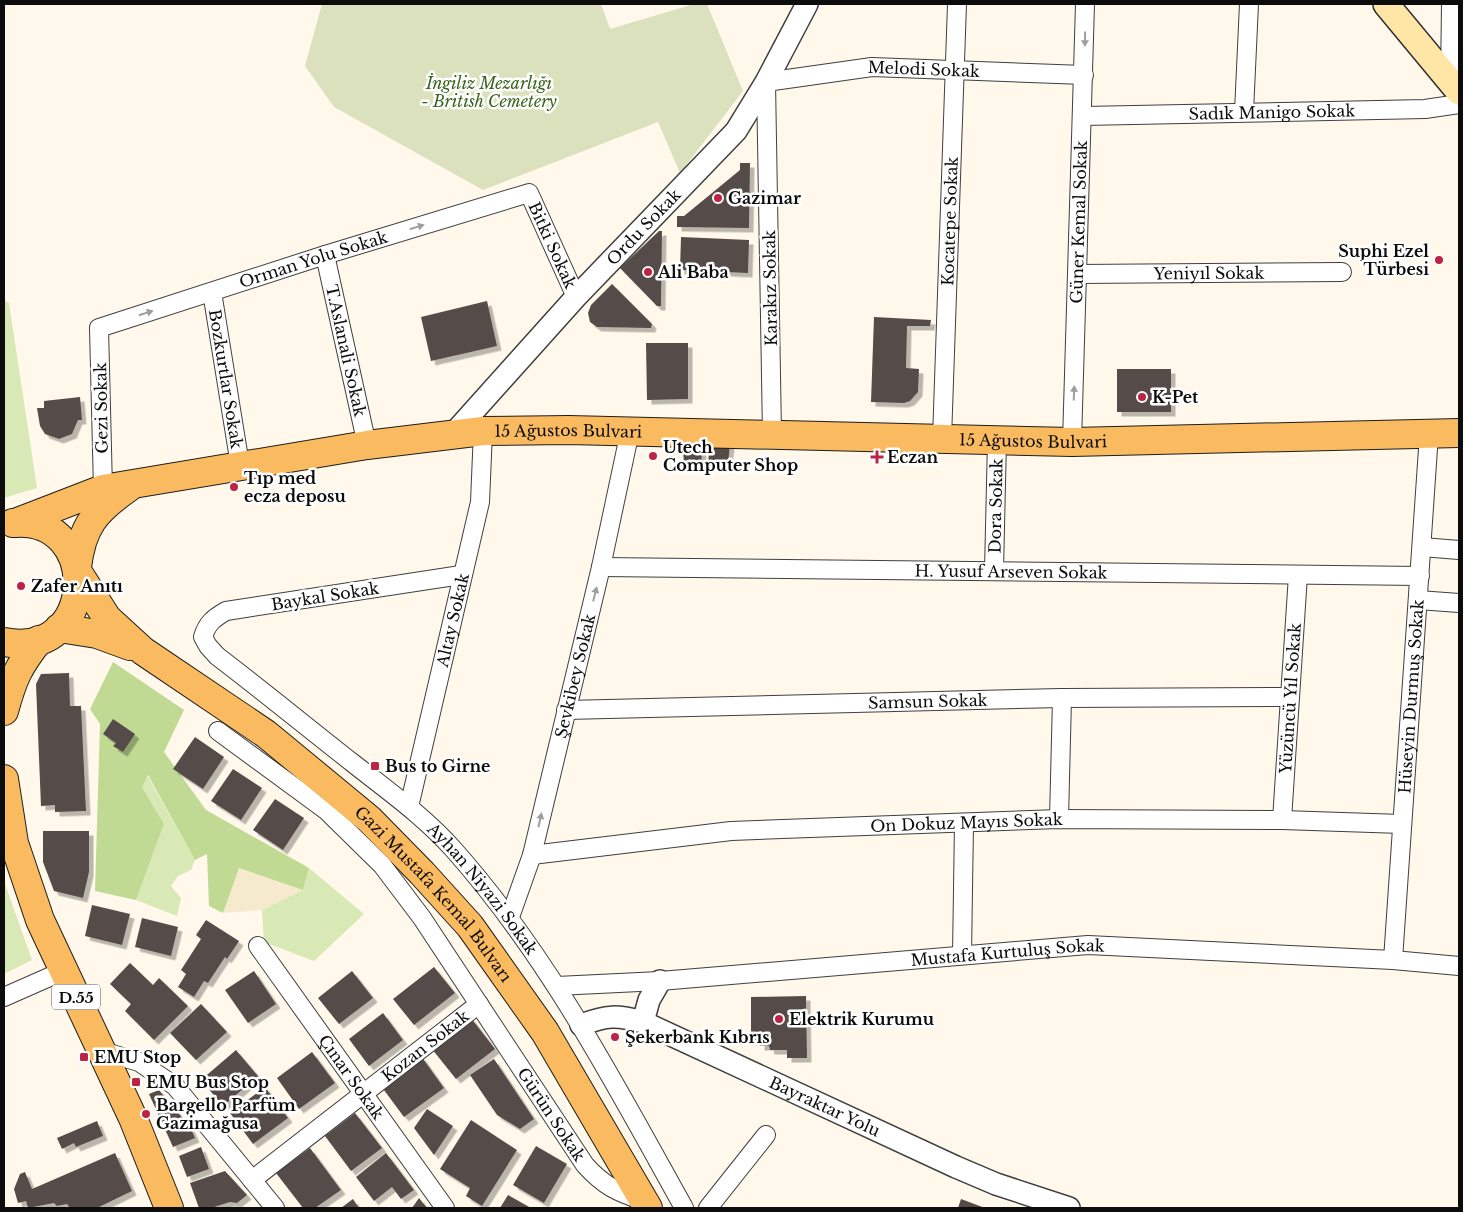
<svg xmlns="http://www.w3.org/2000/svg" width="1463" height="1212" font-family="'Libre Baskerville',serif">
	<defs>
		<filter id="shadow"><feDropShadow dx="4.5" dy="4.5" stdDeviation="0" flood-color="#0004"/></filter>
	</defs>
	<rect width="100%" height="100%" fill="#fff8eb"/>
	<polygon fill="#f5eacb" points="238,868 303,890 262,910 223,913"/>
	<g fill="#d9e9b5">
		<polygon points="4,300 9,303 37,488 4,498"/>
		<polygon points="147,775 195,860 191,870 178,876 171,886 181,898 177,916 136,900 164,824 142,787"/>
		<polygon points="309,868 364,914 314,961 264,942 262,910 303,890"/>
		<polygon points="4,881 32,960 4,974"/>
	</g>
	<polygon fill="#c0da94" points="113,662 184,710 164,752 206,810 309,868 303,890 239,868 223,913 209,906 207,854 195,860 148,775 142,787 164,824 136,900 95,891 100,724 90,709"/>
	<polygon fill="#dbe0bd" points="322,4 601,4 610,29 694,4 707,4 743,91 680,173 658,122 483,190 334,107 305,66"/>
	<g fill="#554b48" filter="url(#shadow)">
		<polygon points="740,163 750,163 749,228 677,227 677,216 684,216 740,170"/>
		<polygon points="659,231 662,231 661,306 657,306 620,268"/>
		<polygon points="681,237 749,240 748,273 680,270"/>
		<polygon points="612,284 652,324 651,328 597,327 590,322 588,313 591,305"/>
		<polygon points="487,301 497,346 431,361 421,317"/>
		<polygon points="874,317 931,320 930,326 907,326 906,368 919,369 918,392 910,401 904,403 871,402"/>
		<polygon points="646,343 688,343 688,399 647,400"/>
		<rect x="1117" y="369" width="54" height="43"/>
		<polygon points="80,397 82,420 78,420 72,434 59,439 45,434 40,426 37,408 44,408 44,401"/>
		<polygon points="682,439 703,439 701,465 684,463"/>
		<polygon points="710,443 730,444 728,464 708,463"/>
		<polygon points="69,673 70,706 81,706 86,811 55,812 55,805 41,806 36,684 41,674"/>
		<polygon points="113,719 135,734 123,752 113,746 116,743 103,734"/>
		<polygon points="195,737 224,757 203,789 173,769"/>
		<polygon points="233,769 262,788 241,820 211,801"/>
		<polygon points="275,799 304,818 283,850 253,830"/>
		<polygon points="43,831 89,831 89,872 83,898 54,891 43,862"/>
		<polygon points="92,905 130,914 122,945 85,936"/>
		<polygon points="142,918 178,927 171,956 135,947"/>
		<polygon points="206,920 239,941 227,959 225,957 208,983 204,981 194,997 178,987 186,974 181,970 201,939 196,935"/>
		<polygon points="130,963 153,985 159,978 188,1006 154,1040 125,1011 131,1004 110,984"/>
		<polygon points="434,967 455,993 414,1025 393,999"/>
		<polygon points="254,971 276,1004 248,1023 225,990"/>
		<polygon points="352,971 373,998 339,1024 318,998"/>
		<polygon points="806,996 807,1058 787,1058 787,1050 770,1050 769,1046 760,1046 760,1041 751,1041 751,997"/>
		<polygon points="201,1004 227,1032 196,1060 170,1033"/>
		<polygon points="383,1013 403,1040 369,1066 349,1039"/>
		<polygon points="471,1018 495,1049 456,1079 432,1049"/>
		<polygon points="236,1050 258,1076 223,1106 201,1080"/>
		<polygon points="312,1052 335,1083 299,1109 277,1078"/>
		<polygon points="421,1056 444,1088 404,1117 381,1086"/>
		<polygon points="494,1059 534,1119 520,1129 497,1115 470,1075"/>
		<polygon points="265,1087 288,1118 253,1144 230,1113"/>
		<polygon points="159,1090 190,1127 195,1138 173,1147 149,1094"/>
		<polygon points="427,1109 453,1126 434,1155 414,1128"/>
		<polygon points="355,1113 382,1148 351,1171 325,1136"/>
		<polygon points="471,1120 517,1150 482,1206 466,1196 470,1188 440,1169"/>
		<polygon points="97,1121 103,1136 76,1147 74,1143 62,1149 57,1138"/>
		<polygon points="536,1146 567,1164 544,1203 513,1185"/>
		<polygon points="201,1147 209,1169 187,1177 179,1156"/>
		<polygon points="310,1148 341,1190 315,1208 303,1208 276,1173"/>
		<polygon points="115,1153 132,1191 97,1208 70,1208 67,1204 57,1206 54,1203 28,1208 26,1201 18,1203 14,1189 20,1174 25,1172 32,1189"/>
		<polygon points="386,1153 414,1190 401,1199 392,1187 374,1201 356,1177"/>
		<polygon points="225,1171 247,1195 237,1203 230,1202 211,1208 199,1208 190,1183"/>
		<polygon points="508,1195 531,1208 500,1208"/>
		<polygon points="419,1198 427,1208 412,1208"/>
		<polygon points="353,1199 359,1208 341,1208"/>
		<polygon points="961,1199 985,1208 958,1208"/>
	</g>
	<g fill="none" stroke-linecap="round" stroke-linejoin="round">
		<defs>
			<g id="minor">
				<polyline points="1450,82 1451,4"/>
				<polyline points="1244,112 1249,4"/>
				<path id="s1" d="M1083,116l342,-7 34,-5"/>
				<path id="s2" d="M325,255l42,190"/>
				<path id="s3" d="M1078,274l264,-2"/>
				<path id="s4" d="M212,292l28,173"/>
				<path id="s5" d="M772,434l-6,-352 106,-15 212,8"/>
				<path id="s6" d="M942,439l15,-435"/>
				<path id="s7" d="M1072,442l13,-438"/>
				<path id="s8" d="M103,489l-4,-161 226,-73 204,-62 47,104"/>
				<polyline points="1422,547 1459,550"/>
				<path id="s9" d="M601,567l819,9"/>
				<path id="s10" d="M994,571l3,-131"/>
				<path id="s11" d="M461,575l-235,36c-12,7 -19,12 -23,26l5,9 9,10c46,35 91,72 137,108 34,27 71,53 100,86 95,107 161,234 230,358"/>
				<polyline points="1418,600 1459,603"/>
				<path id="s12" d="M566,710l496,-12 228,-1"/>
				<path id="s13" d="M218,731l109,80 55,54 40,53 163,247c19,21 32,27 59,36"/>
				<path id="s14" d="M409,807l71,-305 3,-71"/>
				<polyline points="1059,819 1062,698"/>
				<path id="s15" d="M1282,820l16,-245"/>
				<path id="s16" d="M532,855l199,-24 328,-12 223,1 120,4"/>
				<path id="s17" d="M510,917l22,-62 69,-288 29,-136"/>
				<path id="s18" d="M258,946l187,262"/>
				<polyline points="962,955 964,824"/>
				<path id="s19" d="M1393,960l36,-526"/>
				<path id="s20" d="M557,986l103,-5 428,-36 305,15 66,6"/>
				<polyline points="4,997 63,971"/>
				<polyline points="102,1051 139,1062 175,1086 275,1208"/>
				<path id="s21" d="M252,1180l227,-176"/>
				<polyline points="708,1208 766,1135"/>
			</g>
			<g id="tertiary">
				<path id="s22" d="M454,433l122,-136 160,-166 30,-49 41,-78"/>
				<polyline points="643,1022 649,1000 660,981"/>
				<path id="s23" d="M581,1025c26,-10 36,-10 62,-3l313,145 40,17 73,24"/>
			</g>
			<polyline id="secondary" points="1386,4 1459,92"/>
			<g id="primary">
				<path id="s24" d="M15,523l88,-34 264,-44 116,-14 86,-1 503,12 387,-9"/>
				<path d="M77,567c5,-41 18,-56 51,-79"/>
				<path id="s25" d="M79,574l28,44 36,33 123,83 103,85 53,54 48,53 75,106 103,176"/>
				<polyline points="59,628 97,634 130,646"/>
				<path d="M4,642c94,19 99,-127 9,-119"/>
				<path d="M4,711c9,-33 14,-44 35,-71"/>
				<polyline points="4,779 14,843 40,920 133,1118 169,1208"/>
			</g>
		</defs>
		<use href="#minor" stroke="#3f3f3f" stroke-width="20"/>
		<use href="#tertiary" stroke="#3f3f3f" stroke-width="24"/>
		<use href="#secondary" stroke="#2e2e2e" stroke-width="28"/>
		<use href="#primary" stroke="#1d1d1d" stroke-width="30"/>
		<use href="#minor" stroke="#fff" stroke-width="18"/>
		<use href="#tertiary" stroke="#fff" stroke-width="21"/>
		<use href="#secondary" stroke="#ffe6a6" stroke-width="25"/>
		<use href="#primary" stroke="#faba60" stroke-width="28"/>
	</g>
	<defs><path id="oneway-solid" d="M-6-.8H1V-3.2L6.5 0L1 3.2V.8H-6Z" transform="scale(1.25)"/></defs>
	<g fill="#9e9e9e">
		<use href="#oneway-solid" transform="translate(1085 39) rotate(91)"/>
		<use href="#oneway-solid" transform="translate(417 227) rotate(-17)"/>
		<use href="#oneway-solid" transform="translate(146 313) rotate(-18)"/>
		<use href="#oneway-solid" transform="translate(1074 393) rotate(-88)"/>
		<use href="#oneway-solid" transform="translate(595 594) rotate(-76)"/>
		<use href="#oneway-solid" transform="translate(540 820) rotate(-77)"/>
	</g>
	<g fill="#bd2345" stroke="#fff" stroke-width="2">
		<circle cx="718" cy="198" r="5"/>
		<circle cx="1439" cy="260" r="5"/>
		<circle cx="648" cy="272" r="5"/>
		<circle cx="1142" cy="397" r="5"/>
		<circle cx="653" cy="456" r="5"/>
		<path d="M874.5 449.5h5v5h5v5h-5v5h-5v-5h-5v-5h5z"/>
		<circle cx="234" cy="487" r="5"/>
		<circle cx="21" cy="586" r="5"/>
		<rect x="370" y="761" width="10" height="10" rx="2.5"/>
		<circle cx="779" cy="1019" r="5"/>
		<circle cx="615" cy="1037" r="5"/>
		<rect x="79" y="1052" width="10" height="10" rx="2.5"/>
		<rect x="131" y="1077" width="10" height="10" rx="2.5"/>
		<circle cx="146" cy="1114" r="5"/>
	</g>
	<g text-anchor="middle" dominant-baseline="central" stroke-width="5" stroke-linejoin="round" paint-order="stroke">
		<rect fill="#fff" stroke="#555" stroke-width="1" x="52" y="984.5" width="48" height="25" rx="4"/>
		<g font-size="15" font-weight="bold" fill="#0c0c0c">
			<text x="76" y="997">D.55</text>
		</g>
		<g font-size="16" fill="#0c0c0c" stroke="#fff">
			<text stroke="none"><textPath href="#s5" startOffset="511">Melodi Sokak</textPath></text>
			<text stroke="none"><textPath href="#s1" startOffset="189">Sadık Manigo Sokak</textPath></text>
			<text stroke="none"><textPath href="#s6" startOffset="218">Kocatepe Sokak</textPath></text>
			<text stroke="none"><textPath href="#s7" startOffset="220">Güner Kemal Sokak</textPath></text>
			<text stroke="none"><textPath href="#s22" startOffset="280">Ordu Sokak</textPath></text>
			<text stroke="none"><textPath href="#s8" startOffset="669">Bitki Sokak</textPath></text>
			<text stroke="none"><textPath href="#s8" startOffset="386">Orman Yolu Sokak</textPath></text>
			<text stroke="none"><textPath href="#s3" startOffset="131">Yeniyıl Sokak</textPath></text>
			<text transform="translate(770 288) rotate(-91)">Karakız Sokak</text>
			<text stroke="none"><textPath href="#s2" startOffset="98">T.Aslanali Sokak</textPath></text>
			<text stroke="none"><textPath href="#s4" startOffset="88">Bozkurtlar Sokak</textPath></text>
			<text transform="translate(101 408) rotate(-91)">Gezi Sokak</text>
			<text stroke="none"><textPath href="#s24" startOffset="564">15 Ağustos Bulvari</textPath></text>
			<text stroke="none"><textPath href="#s24" startOffset="1029">15 Ağustos Bulvari</textPath></text>
			<text stroke="none"><textPath href="#s10" startOffset="65">Dora Sokak</textPath></text>
			<text stroke="none"><textPath href="#s9" startOffset="410">H. Yusuf Arseven Sokak</textPath></text>
			<text transform="translate(325 596) rotate(-9)">Baykal Sokak</text>
			<text stroke="none"><textPath href="#s14" startOffset="192">Altay Sokak</textPath></text>
			<text stroke="none"><textPath href="#s17" startOffset="250">Şevkibey Sokak</textPath></text>
			<text stroke="none"><textPath href="#s15" startOffset="122">Yüzüncü Yıl Sokak</textPath></text>
			<text stroke="none"><textPath href="#s19" startOffset="264">Hüseyin Durmuş Sokak</textPath></text>
			<text stroke="none"><textPath href="#s12" startOffset="362">Samsun Sokak</textPath></text>
			<text stroke="none"><textPath href="#s16" startOffset="436">On Dokuz Mayıs Sokak</textPath></text>
			<text stroke="none"><textPath href="#s11" startOffset="652">Ayhan Niyazi Sokak</textPath></text>
			<text stroke="none"><textPath href="#s25" startOffset="482">Gazi Mustafa Kemal Bulvarı</textPath></text>
			<text stroke="none"><textPath href="#s20" startOffset="452">Mustafa Kurtuluş Sokak</textPath></text>
			<text stroke="none"><textPath href="#s21" startOffset="219">Kozan Sokak</textPath></text>
			<text stroke="none"><textPath href="#s18" startOffset="161">Çınar Sokak</textPath></text>
			<text stroke="none"><textPath href="#s23" startOffset="264">Bayraktar Yolu</textPath></text>
			<text stroke="none"><textPath href="#s13" startOffset="514">Gürün Sokak</textPath></text>
		</g>
		<g font-size="16" font-style="italic" fill="#38641c" stroke="#fff">
			<text x="489" y="83">İngiliz Mezarlığı<tspan x="489" dy="18">- British Cemetery</tspan></text>
		</g>
		<g font-size="16" font-weight="bold" fill="#0c0c0c" stroke="#fff" text-anchor="start">
			<text x="728" y="198">Gazimar</text>
			<text x="1429" y="251" text-anchor="end">Suphi Ezel<tspan x="1429" dy="18">Türbesi</tspan></text>
			<text x="658" y="272">Ali Baba</text>
			<text x="1152" y="397">K-Pet</text>
			<text x="663" y="447">Utech<tspan x="663" dy="18">Computer Shop</tspan></text>
			<text x="887" y="457">Eczan</text>
			<text x="244" y="478">Tıp med<tspan x="244" dy="18">ecza deposu</tspan></text>
			<text x="31" y="586">Zafer Anıtı</text>
			<text x="385" y="766">Bus to Girne</text>
			<text x="789" y="1019">Elektrik Kurumu</text>
			<text x="625" y="1037">Şekerbank Kıbrıs</text>
			<text x="94" y="1057">EMU Stop</text>
			<text x="146" y="1082">EMU Bus Stop</text>
			<text x="156" y="1105">Bargello Parfüm<tspan x="156" dy="18">Gazimağusa</tspan></text>
		</g>
	</g>
	<rect width="1463" height="1212" fill="none" stroke="#0c0c0c" stroke-width="10"/>
</svg>
